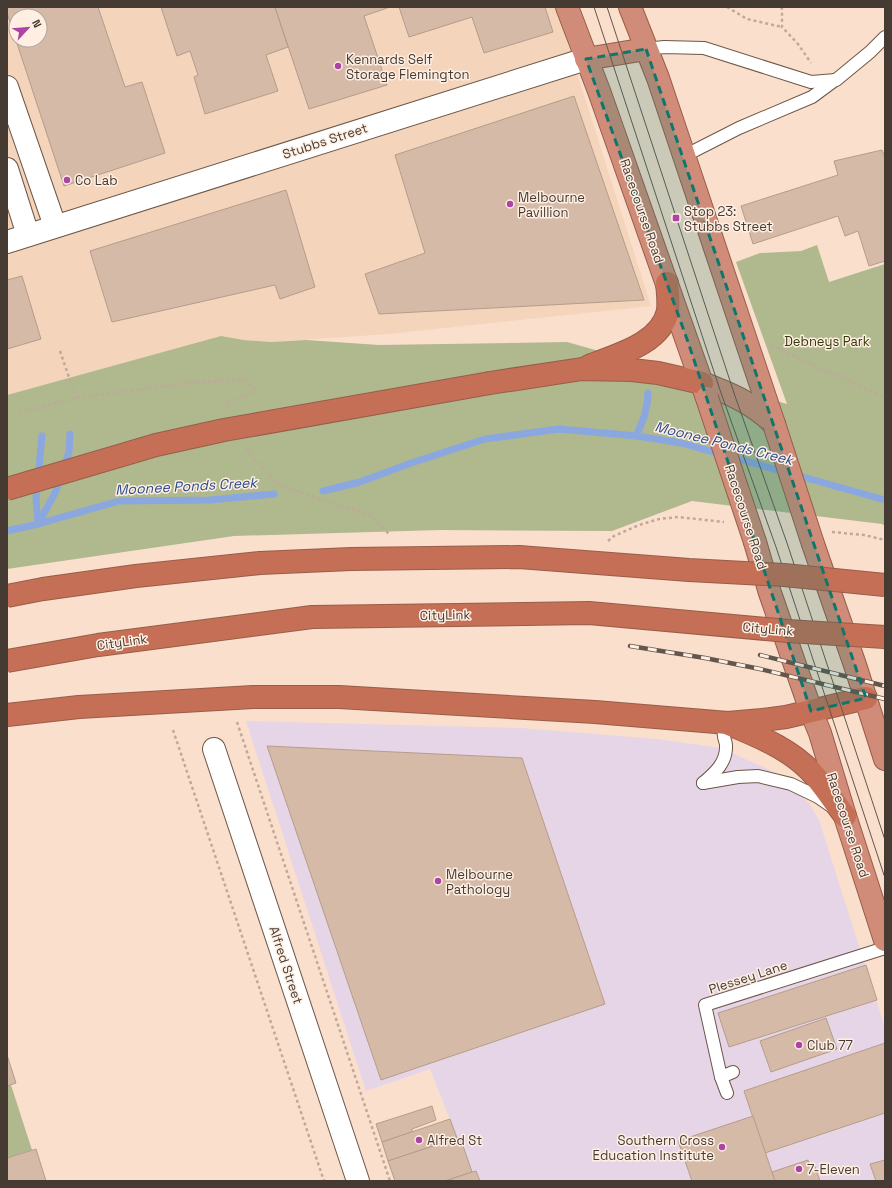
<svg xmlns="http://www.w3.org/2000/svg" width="892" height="1188" font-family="'Space Grotesk',sans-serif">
	<rect width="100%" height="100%" fill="#fadfcc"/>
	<polygon fill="#e5d5e7" points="246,721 520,728 657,739 721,748 770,770 809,803 819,820 885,1028 885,1181 400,1181 453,1127 430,1069 366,1091"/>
	<path fill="#f4d4bb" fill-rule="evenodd" d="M7,7h549l95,299 -262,28 -118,8 -27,-2 -23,-4 -214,59zM16,16h24v24h-24z"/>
	<g fill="#b0b88e">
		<polygon points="817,245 829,282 885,264 885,526 882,524 692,501 612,531 440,530 234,536 7,569 7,395 221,336 244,340 271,342 306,340 379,345 567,342 787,404 736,262 760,253 801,251"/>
		<polygon points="11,1085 32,1150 7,1158 7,1086"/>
	</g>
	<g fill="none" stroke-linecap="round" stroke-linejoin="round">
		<g stroke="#8aa8df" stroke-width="7">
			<path d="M636,436c7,-15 12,-27 12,-43"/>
			<polyline points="323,491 360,482 411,463 485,439 559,429 637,436 681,443 885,500"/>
			<polyline points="38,524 55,493 69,452 70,434"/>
			<polyline points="38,524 36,499 42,436"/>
			<polyline points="7,531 38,524 119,501 210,500 274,494"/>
		</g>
	</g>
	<g fill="#d4baa7" stroke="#b59d8a" fill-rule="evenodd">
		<path d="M7,7h91l27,80 17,-5 23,71 -101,33 -57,-173zM16,16h24v24h-24z"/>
		<polygon points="161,7 275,7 288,47 266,55 278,91 205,114 194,77 198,75 190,51 177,56"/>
		<polygon points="275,7 390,7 364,16 387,85 309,109"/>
		<polygon points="399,7 545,7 553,32 484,53 472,17 409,37"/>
		<polygon points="574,96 644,300 379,314 365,274 425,253 395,155"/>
		<polygon points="882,150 885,157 885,261 869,266 858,231 845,236 838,216 753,244 741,206 838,175 834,161"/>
		<polygon points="286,190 315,287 280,299 275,285 112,322 90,251"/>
		<polygon points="22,276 41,339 7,349 7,280"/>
		<polygon points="267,746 522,758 605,1004 381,1080"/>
		<polygon points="866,965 877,1000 729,1047 718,1013"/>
		<polygon points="826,1018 837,1049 771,1072 760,1041"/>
		<polygon points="885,1043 885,1113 765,1153 744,1091"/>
		<polygon points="7,1055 16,1083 7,1086"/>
		<polygon points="432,1106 436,1120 412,1129 412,1132 382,1142 376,1124"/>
		<polygon points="753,1116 775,1181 692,1181 678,1141"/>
		<polygon points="450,1119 457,1138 388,1161 382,1142"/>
		<polygon points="460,1137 472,1172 445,1181 395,1181 388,1161"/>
		<polygon points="36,1149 46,1181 7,1181 7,1158"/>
		<polygon points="808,1160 809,1165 814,1164 820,1181 775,1181 772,1172"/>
		<polygon points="885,1160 885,1181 876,1181 870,1164"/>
		<polygon points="476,1171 480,1181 445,1181 472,1172"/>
	</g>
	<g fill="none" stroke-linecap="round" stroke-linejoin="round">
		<defs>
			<g id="service">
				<polyline points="646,49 664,47 704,48 811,82 836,80 870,52 885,37"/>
				<polyline points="684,156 739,128 812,97 835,80"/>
				<polyline points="703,783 738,777 758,776 791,784 818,797 831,806"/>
				<path d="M703,783c12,-10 24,-21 23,-38 0,-3 -2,-6 -2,-9 -1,-4 0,-9 0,-13"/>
				<polyline points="721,1077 733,1072"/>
				<polyline points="727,1093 721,1077 705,1005 885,948"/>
			</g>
			<g id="minor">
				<polyline points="7,87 55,226"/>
				<polyline points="7,169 28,235"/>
				<polyline points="214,749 358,1181"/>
			</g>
			<polyline id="tertiary" points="7,242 586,59"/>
			<g id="trunk">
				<polyline points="567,7 599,91 707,398"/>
				<polyline points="630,7 658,78 774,424"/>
				<polyline points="586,59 646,49"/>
				<path d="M702,383c27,10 51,20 72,41"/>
				<polyline points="755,542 770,593 811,711 820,733 845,816 885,940"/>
				<polyline points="813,544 855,665 885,759"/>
			</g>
			<g id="motorway">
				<path d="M589,366c27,-11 72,-22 79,-55 1,-9 0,-19 -1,-28"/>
				<polyline points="490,383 582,369 632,370 658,373 702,383"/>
				<polyline points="7,715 79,707 253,697 339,697 595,712 728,723 762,720 786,717 866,698"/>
				<path d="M729,724c31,13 64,26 86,52 11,13 20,27 30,40"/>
			</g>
		</defs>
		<use href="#service" stroke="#6d5646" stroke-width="14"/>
		<use href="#minor" stroke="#6d5646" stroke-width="24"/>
		<use href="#tertiary" stroke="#6d5646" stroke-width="24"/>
		<use href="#trunk" stroke="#985d4a" stroke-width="24"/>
		<use href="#motorway" stroke="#985d4a" stroke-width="24"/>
		<g stroke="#bfa99a" stroke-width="2.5" stroke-dasharray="3 3" stroke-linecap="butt">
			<polyline points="727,7 747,19 782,27"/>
			<polyline points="781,7 782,9 782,27 798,44 811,63"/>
			<polyline points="771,345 885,398"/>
			<polyline points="60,351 76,398"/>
			<polyline points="19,413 76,398 189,383 245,379 257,392 225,403 228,407"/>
			<polyline points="247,448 250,455 281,486 370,515 390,535"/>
			<polyline points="832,532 864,535 885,540"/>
			<polyline points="608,541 614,536 639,525 659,519 678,517 724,522"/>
			<polyline points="237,722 390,1181"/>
			<polyline points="173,730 324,1181"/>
		</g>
		<use href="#service" stroke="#fff" stroke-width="12"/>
		<use href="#minor" stroke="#fff" stroke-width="22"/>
		<use href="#tertiary" stroke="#fff" stroke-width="22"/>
		<use href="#trunk" stroke="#d08c78" stroke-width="22"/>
		<use href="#motorway" stroke="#c57056" stroke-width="22"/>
		<g stroke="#63564d" stroke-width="1">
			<polyline points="594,7 720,390 776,547 885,878"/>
			<polyline points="607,7 735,396 787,543 885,840"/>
		</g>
		<defs>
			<g id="rail">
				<polyline points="630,646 705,658 760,669 885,699"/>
				<polyline points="760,655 885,686"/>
			</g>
		</defs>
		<use href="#rail" stroke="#63564d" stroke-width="4.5"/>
		<use href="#rail" stroke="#ffefe3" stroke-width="3" stroke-dasharray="9" stroke-linecap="butt"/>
		<defs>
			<g id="trunk-bridge">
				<polyline points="707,398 755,542"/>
				<polyline points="774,424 813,544"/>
			</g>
			<g id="motorway-bridge">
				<polyline points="7,489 156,445 224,430 490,383"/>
				<polyline points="7,596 43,589 136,576 260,563 351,559 519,557 689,570 784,575 885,585"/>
				<polyline points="7,661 98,645 312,617 589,613 788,631 885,637"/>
			</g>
		</defs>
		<use href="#trunk-bridge" stroke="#985d4a" stroke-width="24" stroke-linecap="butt"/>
		<use href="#motorway-bridge" stroke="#985d4a" stroke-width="24" stroke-linecap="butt"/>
		<use href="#trunk-bridge" stroke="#d08c78" stroke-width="22"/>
		<use href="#motorway-bridge" stroke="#c57056" stroke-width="22"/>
	</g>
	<path fill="#0f766e" fill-opacity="0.2" stroke="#0f766e" stroke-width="3" stroke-dasharray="8 5" stroke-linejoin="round" d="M646,49l220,649 -55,13 -123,-369 -102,-283z"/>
	<g fill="#ad43a5" stroke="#ffefe3" stroke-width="1.5">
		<circle cx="338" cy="66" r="4"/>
		<circle cx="67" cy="180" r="4"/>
		<circle cx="510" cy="204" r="4"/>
		<rect x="672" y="214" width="8" height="8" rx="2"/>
		<circle cx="438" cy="881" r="4"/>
		<circle cx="799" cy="1045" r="4"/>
		<circle cx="419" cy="1140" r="4"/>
		<circle cx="722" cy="1147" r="4"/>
		<circle cx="799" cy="1169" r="4"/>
	</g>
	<g text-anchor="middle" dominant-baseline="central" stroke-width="3" stroke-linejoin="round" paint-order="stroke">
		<g font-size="13" fill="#453b33" stroke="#ffefe3" text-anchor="start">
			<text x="346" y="59">Kennards Self<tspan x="346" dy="15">Storage Flemington</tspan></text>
			<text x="75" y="180">Co Lab</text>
			<text x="518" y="197">Melbourne<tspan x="518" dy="15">Pavillion</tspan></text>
			<text x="684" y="211">Stop 23:<tspan x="684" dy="15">Stubbs Street</tspan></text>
			<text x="446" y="874">Melbourne<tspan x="446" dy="15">Pathology</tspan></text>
			<text x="807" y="1045">Club 77</text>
			<text x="427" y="1140">Alfred St</text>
			<text x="714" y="1140" text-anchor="end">Southern Cross<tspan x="714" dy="15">Education Institute</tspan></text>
			<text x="807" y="1169">7-Eleven</text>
		</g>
		<g font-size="13" fill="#453b33" stroke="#ffefe3">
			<text transform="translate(325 141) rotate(-18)">Stubbs Street</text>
			<text transform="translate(642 211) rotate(71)">Racecourse Road</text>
			<text transform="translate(746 517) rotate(72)">Racecourse Road</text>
			<text transform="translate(445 615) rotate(-1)">CityLink</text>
			<text transform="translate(768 629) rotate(5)">CityLink</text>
			<text transform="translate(122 642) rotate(-8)">CityLink</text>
			<text transform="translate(848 825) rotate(72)">Racecourse Road</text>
			<text transform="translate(286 965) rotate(72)">Alfred Street</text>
			<text transform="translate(748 977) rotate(-18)">Plessey Lane</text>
		</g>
		<g font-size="13" fill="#353b08" stroke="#ffefe3">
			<text x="827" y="341">Debneys Park</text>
		</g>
		<g font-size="14" font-style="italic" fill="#284a8c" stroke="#ffefe3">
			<text transform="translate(724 443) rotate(14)">Moonee Ponds Creek</text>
			<text transform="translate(186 486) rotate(-3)">Moonee Ponds Creek</text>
		</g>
	</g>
	<rect width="892" height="1188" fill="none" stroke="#453b33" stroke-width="16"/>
	<g transform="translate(28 28) rotate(64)"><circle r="19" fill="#ffefe3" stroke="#b5a79d"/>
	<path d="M0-3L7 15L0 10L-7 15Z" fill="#ad43a5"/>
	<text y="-6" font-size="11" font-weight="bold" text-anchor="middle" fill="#453b33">N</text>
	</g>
</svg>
